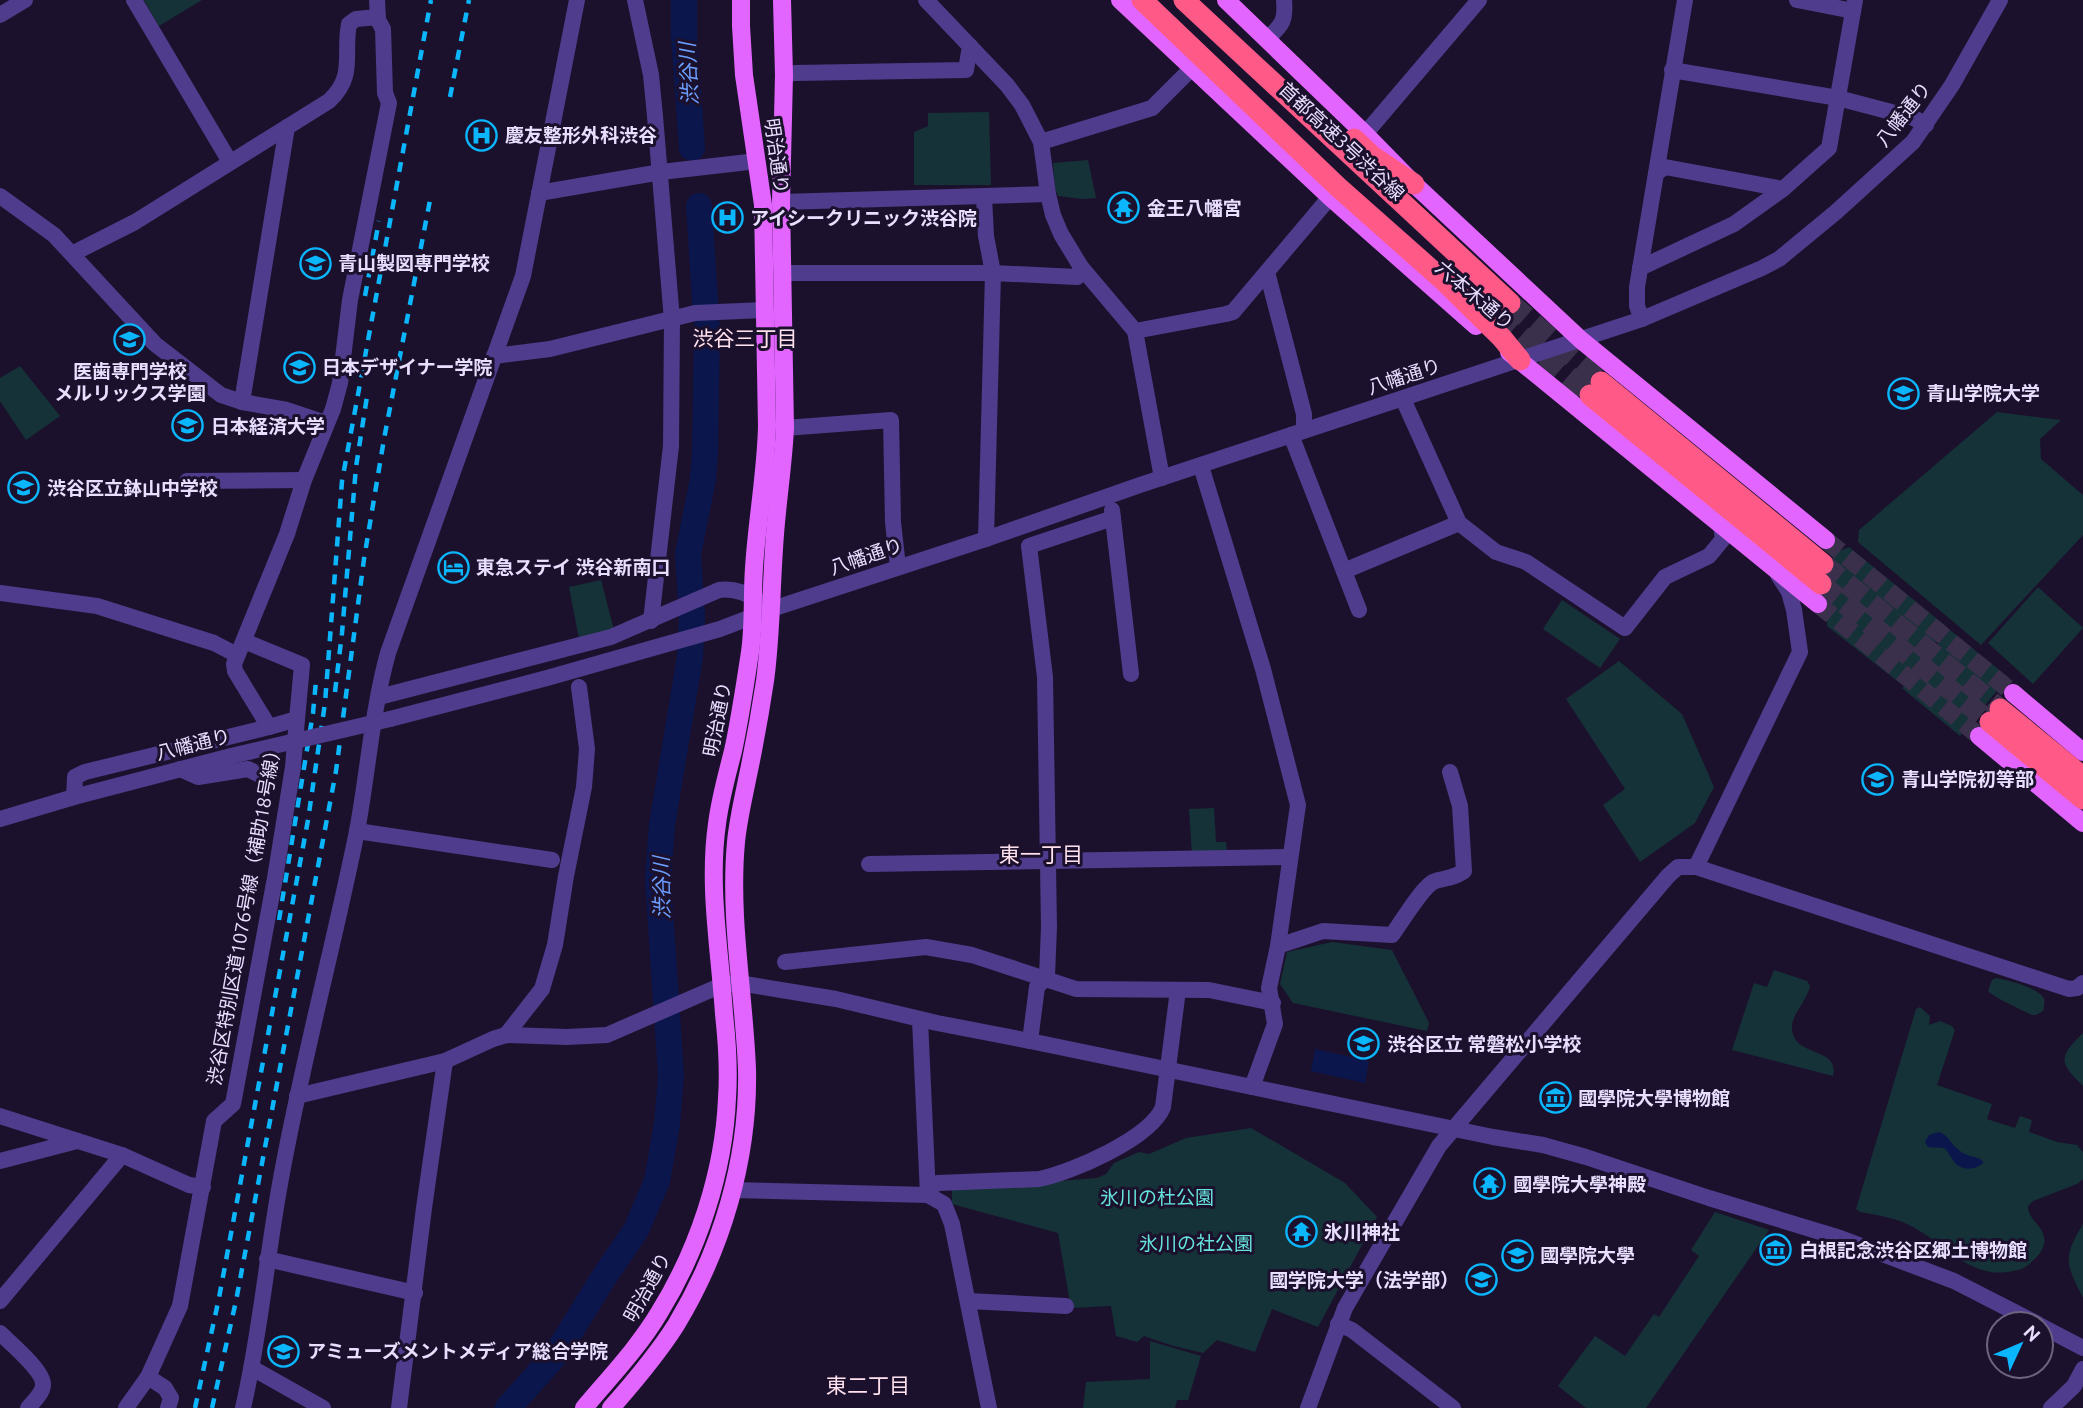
<svg xmlns="http://www.w3.org/2000/svg" width="2083" height="1408" font-family="Ubuntu,'Noto Sans JP',sans-serif">
	<rect width="100%" height="100%" fill="#1c112d"/>
	<g fill="#143237">
		<polygon points="144,0 202,0 159,26"/>
		<polygon points="989,112 991,185 914,185 914,132 928,126 928,113"/>
		<polygon points="1088,160 1096,198 1082,199 1058,196 1055,188 1053,163"/>
		<polygon points="20,366 60,416 26,440 0,401 0,378"/>
		<polygon points="1997,412 2061,420 2040,439 2041,459 2083,495 2083,535 1981,645 1858,542 1859,530"/>
		<polygon points="1849,547 1947,627 1901,684 1827,626 1833,554"/>
		<polygon points="601,580 614,630 579,639 569,587"/>
		<polygon points="2038,587 2083,628 2033,684 1988,643"/>
		<polygon points="1562,600 1620,639 1600,668 1543,629"/>
		<polygon points="1950,630 2008,677 1960,736 1902,688"/>
		<polygon points="1619,661 1682,714 1714,787 1695,823 1640,862 1603,805 1625,789 1566,699"/>
		<polygon points="1214,808 1216,842 1226,842 1227,854 1192,855 1189,809"/>
		<polygon points="1332,942 1392,950 1429,1023 1427,1031 1293,1003 1280,984 1287,952"/>
		<path d="M1774,970l33,11 3,5c-3,14 -18,29 -18,40 -1,33 48,19 41,50l-101,-26 22,-67 13,4z"/>
		<path d="M1996,978c11,2 44,10 48,21 1,5 0,7 -1,12l-7,4h-4c-10,-5 -39,-18 -44,-24l4,-11z"/>
		<path d="M1920,1007l10,9 -1,9 11,-4 12,5 3,4 -18,55 55,19 -5,15 28,9 5,-12 12,4 -3,12 28,10 20,3 6,7v27l-6,5 -44,17 -5,5c0,16 19,20 16,38 -2,9 -9,15 -16,21 -5,4 -9,5 -15,6 -44,10 -69,-30 -106,-47 -15,-7 -31,-9 -47,-12l-4,-3 60,-200z"/>
		<path d="M2083,1033v53c-26,-25 -23,-30 0,-53z"/>
		<polygon points="1251,1128 1345,1183 1377,1217 1318,1327 1272,1309 1255,1352 1217,1340 1203,1353 1170,1345 1144,1336 1137,1342 1116,1336 1111,1306 1071,1308 1058,1233 952,1204 952,1189 1097,1178 1106,1174 1114,1163 1139,1152 1149,1154 1186,1138"/>
		<polygon points="1715,1212 1769,1230 1646,1408 1586,1408 1558,1386 1595,1336 1625,1356 1654,1314 1659,1317 1699,1256 1691,1250"/>
		<path d="M2083,1224v74c-17,-35 -21,-39 0,-74z"/>
		<polygon points="1150,1341 1201,1356 1188,1400 1177,1400 1175,1408 1083,1408 1086,1382 1150,1379"/>
	</g>
	<g fill="#0b164d">
		<polygon points="1315,1049 1369,1061 1365,1083 1311,1071"/>
		<path d="M1939,1132c10,3 12,13 21,19 6,5 14,5 22,9l1,3c-7,7 -21,8 -28,0 -4,-6 -6,-10 -11,-15l-16,-1 -3,-5 4,-7z"/>
	</g>
	<g fill="none" stroke-linecap="round" stroke-linejoin="round">
		<g stroke="#0b164d" stroke-width="26">
			<polyline points="684,0 684,36 692,148"/>
			<polyline points="699,206 705,301"/>
			<polyline points="508,1408 557,1353 604,1277 636,1230 657,1181 667,1124 671,1076 658,880 662,825 690,657 692,616 688,554 703,479 705,453 707,326"/>
		</g>
		<g stroke="#3b304c" stroke-width="18" stroke-dasharray="18 9" stroke-linecap="butt">
			<polyline points="1826,540 2013,693"/>
			<polyline points="1818,604 1979,736"/>
		</g>
		<g stroke="#3b304c" stroke-width="21" stroke-dasharray="21 10" stroke-linecap="butt">
			<polyline points="1510,303 1601,382"/>
			<polyline points="1498,315 1590,395"/>
			<polyline points="1823,564 2000,709"/>
			<polyline points="1821,584 1990,722"/>
		</g>
		<g stroke="#4f3c8c" stroke-width="16">
			<polyline points="134,0 230,162"/>
			<polyline points="635,0 651,75 655,116 672,320 671,446 651,621"/>
			<polyline points="926,0 1007,85 1022,105 1041,142 1048,194 1053,215 1061,234 1081,267 1135,331 1162,478"/>
			<polyline points="1797,0 1853,11"/>
			<polyline points="0,15 25,0"/>
			<path d="M1267,39c15,-14 19,-18 17,-39"/>
			<polyline points="1672,70 1838,98 1914,118 1926,125"/>
			<polyline points="784,75 795,73 966,70 970,46"/>
			<polyline points="1365,134 1479,0"/>
			<polyline points="1041,142 1152,108 1192,68"/>
			<polyline points="1656,173 1665,167 1783,189"/>
			<polyline points="539,193 661,172 757,161"/>
			<polyline points="0,196 54,235 155,344 221,395 242,402 287,410 326,423"/>
			<polyline points="984,197 986,236 993,273 986,539"/>
			<polyline points="781,202 1048,194"/>
			<path d="M72,254l63,-32 194,-121c27,-25 14,-46 20,-77l7,-5 22,-2"/>
			<polyline points="1640,268 1734,224 1783,189 1829,148 1855,0"/>
			<polyline points="1267,272 1304,414 1304,430"/>
			<polyline points="782,281 787,273 993,273 1077,277 1081,267"/>
			<polyline points="1642,319 1637,306 1637,287 1685,0"/>
			<polyline points="1135,331 1226,314 1233,312 1330,197"/>
			<polyline points="494,356 550,349 695,313 765,310"/>
			<polyline points="1403,399 1459,523 1496,552 1526,562 1625,628 1665,577 1709,556 1723,539 1721,526"/>
			<polyline points="242,402 287,127"/>
			<polyline points="785,428 891,420 893,522 898,567"/>
			<polyline points="1291,435 1359,610"/>
			<polyline points="1201,466 1263,669 1298,805 1278,946 1269,988 1275,1024 1252,1087"/>
			<polyline points="187,481 304,480"/>
			<polyline points="1112,510 1131,674"/>
			<polyline points="1344,571 1459,523"/>
			<polyline points="0,593 97,606 214,643 237,655"/>
			<polyline points="244,641 302,665 297,719"/>
			<path d="M379,697l232,-60 108,-47c15,-2 30,4 42,12"/>
			<polyline points="390,719 547,678 720,629 772,609 986,539 1140,485 1642,319 1762,268 1779,259 1836,212 1913,142 1952,85 2000,0"/>
			<polyline points="180,769 198,777 248,769 258,774"/>
			<polyline points="74,797 75,777 85,772 269,727"/>
			<polyline points="0,819 74,797 231,756"/>
			<polyline points="357,831 552,860"/>
			<polyline points="869,864 1290,857"/>
			<polyline points="1696,867 1800,652 1794,610 1789,592 1778,575"/>
			<path d="M1278,946l45,-15 69,4c9,-12 29,-46 41,-53 10,-5 19,-2 31,-11l-4,-65 -10,-34"/>
			<polyline points="785,962 926,947 972,955 1076,989 1209,990 1273,1003"/>
			<polyline points="920,1020 928,1195"/>
			<polyline points="506,1035 542,989 555,945 566,876 584,787 587,749 579,687"/>
			<polyline points="1030,1041 1037,987 1047,976 1049,927 1045,677 1029,546 1113,518"/>
			<polyline points="297,1096 445,1061 493,1039 506,1035 567,1037 607,1035 722,985 739,983 836,999 937,1023 1030,1041 1493,1137 1543,1145 1586,1157 1709,1198 1840,1238 1954,1281 2038,1324"/>
			<polyline points="0,1116 122,1155 189,1185 203,1187"/>
			<polyline points="0,1161 77,1141"/>
			<path d="M928,1188l10,-5 101,-4c32,-6 112,-41 124,-72l15,-117"/>
			<polyline points="732,1190 928,1195 944,1204 952,1224 989,1408"/>
			<polyline points="267,1259 415,1293"/>
			<polyline points="0,1301 122,1155"/>
			<polyline points="968,1301 1066,1306"/>
			<polyline points="1338,1324 1352,1330 1453,1408"/>
			<polyline points="2041,1326 2083,1348"/>
			<path d="M0,1333c10,10 44,38 43,52 0,8 -10,17 -15,23"/>
			<polyline points="252,1368 323,1408"/>
			<polyline points="148,1377 165,1388 171,1398 168,1408"/>
			<polyline points="126,1408 148,1377 180,1306 214,1121 233,1104 275,878 293,767 297,719 269,727 235,671 234,664 287,534 304,480 333,409 340,383 350,300 389,103 385,93 383,29 378,20 377,0"/>
			<path d="M243,1408c18,-77 24,-157 39,-235 21,-115 52,-228 75,-342 11,-59 15,-120 31,-178l135,-377 54,-276"/>
			<polyline points="399,1408 424,1208 445,1061"/>
			<polyline points="1308,1408 1345,1308 1439,1146 1668,876 1678,867 1696,867 2069,989 2077,988 2083,983"/>
			<polyline points="2051,1408 2074,1386 2083,1369"/>
		</g>
		<g stroke="#e365ff" stroke-width="18">
			<polyline points="1120,0 1330,197 1476,326"/>
			<polyline points="1226,0 1365,134 1414,184 1581,340 1826,540"/>
			<polyline points="1509,352 1818,604"/>
			<polyline points="2013,693 2083,752"/>
			<polyline points="1979,736 2083,823"/>
			<path d="M584,1408c26,-31 54,-60 75,-95 39,-63 65,-141 68,-215 2,-28 0,-57 -3,-84 -4,-63 -16,-128 -7,-190 3,-25 10,-49 16,-73 7,-32 12,-66 17,-99 4,-27 2,-56 4,-84 3,-48 12,-95 13,-142l-4,-221 -19,-130 -3,-49v-26"/>
			<path d="M611,1408c23,-26 46,-53 65,-83 46,-76 73,-167 71,-256 -3,-76 -18,-151 -11,-227 2,-21 7,-42 11,-62 7,-33 13,-66 18,-99 6,-44 6,-88 9,-132 2,-40 9,-80 11,-121l-4,-226 3,-127 -2,-75"/>
		</g>
		<g stroke="#ff5988" stroke-width="21">
			<polyline points="1142,0 1338,187 1444,281 1502,338 1520,360"/>
			<polyline points="1184,0 1510,303"/>
			<polyline points="1354,139 1372,156 1414,184"/>
			<polyline points="1601,382 1823,564"/>
			<polyline points="1590,395 1821,584"/>
			<polyline points="2000,709 2083,777"/>
			<polyline points="1990,722 2083,799"/>
		</g>
		<g stroke="#0ab7ff" stroke-width="4.5" stroke-dasharray="10 9" stroke-linecap="butt">
			<polyline points="450,97 469,0"/>
			<polyline points="365,296 379,221"/>
			<polyline points="335,692 342,633 356,467 368,390"/>
			<polyline points="279,920 313,713 316,681"/>
			<polyline points="195,1408 219,1298 308,820 325,703 342,481 431,0"/>
			<polyline points="212,1408 236,1301 336,771 364,559 384,439 431,195"/>
		</g>
		<polyline stroke="#4f3c8c" stroke-width="16" points="231,756 390,719"/>
	</g>
	<defs>
		<symbol id="hospital-ring" viewBox="-11 -11 22 22"><circle r="9.5" fill="#1c112d" stroke="#0ab7ff" stroke-width="1.5"/><path d="M-5-5h3v3.5h4V-5h3V5h-3V1.5h-4V5h-3Z" fill="#0ab7ff"/></symbol>
		<symbol id="temple-ring" viewBox="-11 -11 22 22"><circle r="9.5" fill="#1c112d" stroke="#0ab7ff" stroke-width="1.5"/><path d="M0-6L5-2H3V0L6.5 2.5H4V6H1.5V3h-3V6H-4V2.5H-6.5L-3 0V-2H-5Z" fill="#0ab7ff"/></symbol>
		<symbol id="university-ring" viewBox="-11 -11 22 22"><circle r="9.5" fill="#1c112d" stroke="#0ab7ff" stroke-width="1.5"/><path d="M0-5L7-2L0 1L-7-2ZM-4 1L0 2.5L4 1V4Q0 6-4 4Z" fill="#0ab7ff"/></symbol>
		<symbol id="school-ring" viewBox="-11 -11 22 22"><circle r="9.5" fill="#1c112d" stroke="#0ab7ff" stroke-width="1.5"/><path d="M0-5L7-2L0 1L-7-2ZM-4 1L0 2.5L4 1V4Q0 6-4 4Z" fill="#0ab7ff"/></symbol>
		<symbol id="hotel-ring" viewBox="-11 -11 22 22"><circle r="9.5" fill="#1c112d" stroke="#0ab7ff" stroke-width="1.5"/><path d="M-6-4.5h1.5V1H6V5H4.5V3h-9V5H-6ZM-4 0a1.8 1.8 0 1 1 3.6 0ZM.5 0V-2.5h3Q6-2.5 6 0Z" fill="#0ab7ff"/></symbol>
		<symbol id="museum-ring" viewBox="-11 -11 22 22"><circle r="9.5" fill="#1c112d" stroke="#0ab7ff" stroke-width="1.5"/><path d="M0-6L6-3V-2H-6V-3ZM-5-1h2V3h-2ZM-1-1h2V3h-2ZM3-1h2V3H3ZM-6 4H6V6H-6Z" fill="#0ab7ff"/></symbol>
	</defs>
	<g fill-rule="evenodd">
		<use href="#hospital-ring" x="464" y="118" width="35" height="35"/>
		<use href="#temple-ring" x="1106" y="190" width="35" height="35"/>
		<use href="#hospital-ring" x="710" y="200" width="35" height="35"/>
		<use href="#university-ring" x="298" y="246" width="35" height="35"/>
		<use href="#university-ring" x="112" y="322" width="35" height="35"/>
		<use href="#university-ring" x="282" y="350" width="35" height="35"/>
		<use href="#university-ring" x="1886" y="376" width="35" height="35"/>
		<use href="#university-ring" x="170" y="408" width="35" height="35"/>
		<use href="#school-ring" x="6" y="470" width="35" height="35"/>
		<use href="#hotel-ring" x="436" y="550" width="35" height="35"/>
		<use href="#school-ring" x="1860" y="762" width="35" height="35"/>
		<use href="#school-ring" x="1346" y="1026" width="35" height="35"/>
		<use href="#museum-ring" x="1538" y="1080" width="35" height="35"/>
		<use href="#temple-ring" x="1472" y="1166" width="35" height="35"/>
		<use href="#temple-ring" x="1284" y="1214" width="35" height="35"/>
		<use href="#museum-ring" x="1758" y="1232" width="35" height="35"/>
		<use href="#university-ring" x="1500" y="1238" width="35" height="35"/>
		<use href="#university-ring" x="1464" y="1262" width="35" height="35"/>
		<use href="#university-ring" x="266" y="1334" width="35" height="35"/>
	</g>
	<g text-anchor="middle" dominant-baseline="central" stroke-width="6" stroke-linejoin="round" paint-order="stroke">
		<g font-size="19" fill="#e8deff" stroke="#1c112d">
			<text transform="translate(1903 114) rotate(-52)">八幡通り</text>
			<text transform="translate(1342 141) rotate(43)">首都高速3号渋谷線</text>
			<text transform="translate(777 156) rotate(82)">明治通り</text>
			<text transform="translate(1475 295) rotate(40)">六本木通り</text>
			<text transform="translate(1404 376) rotate(-18)">八幡通り</text>
			<text transform="translate(866 556) rotate(-19)">八幡通り</text>
			<text transform="translate(717 719) rotate(-79)">明治通り</text>
			<text transform="translate(193 744) rotate(-14)">八幡通り</text>
			<text transform="translate(244 913) rotate(-80)">渋谷区特別区道1076号線（補助18号線）</text>
			<text transform="translate(647 1287) rotate(-61)">明治通り</text>
		</g>
		<g font-size="19" font-weight="bold" fill="#e8deff" stroke="#1c112d" text-anchor="start">
			<text x="505" y="135">慶友整形外科渋谷</text>
			<text x="1147" y="208">金王八幡宮</text>
			<text x="750" y="218">アイシークリニック渋谷院</text>
			<text x="338" y="263">青山製図専門学校</text>
			<text x="322" y="367">日本デザイナー学院</text>
			<text x="130" y="371" text-anchor="middle">医歯専門学校<tspan x="130" dy="22">メルリックス学園</tspan></text>
			<text x="1926" y="393">青山学院大学</text>
			<text x="211" y="426">日本経済大学</text>
			<text x="47" y="488">渋谷区立鉢山中学校</text>
			<text x="476" y="567">東急ステイ 渋谷新南口</text>
			<text x="1901" y="779">青山学院初等部</text>
			<text x="1387" y="1044">渋谷区立 常磐松小学校</text>
			<text x="1578" y="1098">國學院大學博物館</text>
			<text x="1513" y="1184">國學院大學神殿</text>
			<text x="1324" y="1232">氷川神社</text>
			<text x="1799" y="1250">白根記念渋谷区郷土博物館</text>
			<text x="1540" y="1255">國學院大學</text>
			<text x="1459" y="1280" text-anchor="end">國学院大学（法学部）</text>
			<text x="307" y="1351">アミューズメントメディア総合学院</text>
		</g>
		<g font-size="19" fill="#66e3dc" stroke="#1c112d">
			<text x="1157" y="1197">氷川の杜公園</text>
			<text x="1196" y="1243">氷川の社公園</text>
		</g>
		<g font-size="21" font-style="italic" fill="#6c9eff" stroke="#1c112d">
			<text transform="translate(688 74) rotate(-93)">渋谷川</text>
			<text transform="translate(661 888) rotate(-91)">渋谷川</text>
		</g>
		<g font-size="21" fill="#ffe0ed" stroke="#1c112d">
			<text x="745" y="338">渋谷三丁目</text>
			<text x="1041" y="854">東一丁目</text>
			<text x="868" y="1385">東二丁目</text>
		</g>
	</g>
	<g transform="translate(2020 1345) rotate(46)"><circle r="33" fill="#1c112d" stroke="#6e6381" stroke-width="2"/>
	<path d="M0-5L12 26L0 18L-12 26Z" fill="#0ab7ff"/>
	<text y="-10" font-size="19" font-weight="bold" text-anchor="middle" fill="#e8deff">N</text>
	</g>
</svg>
